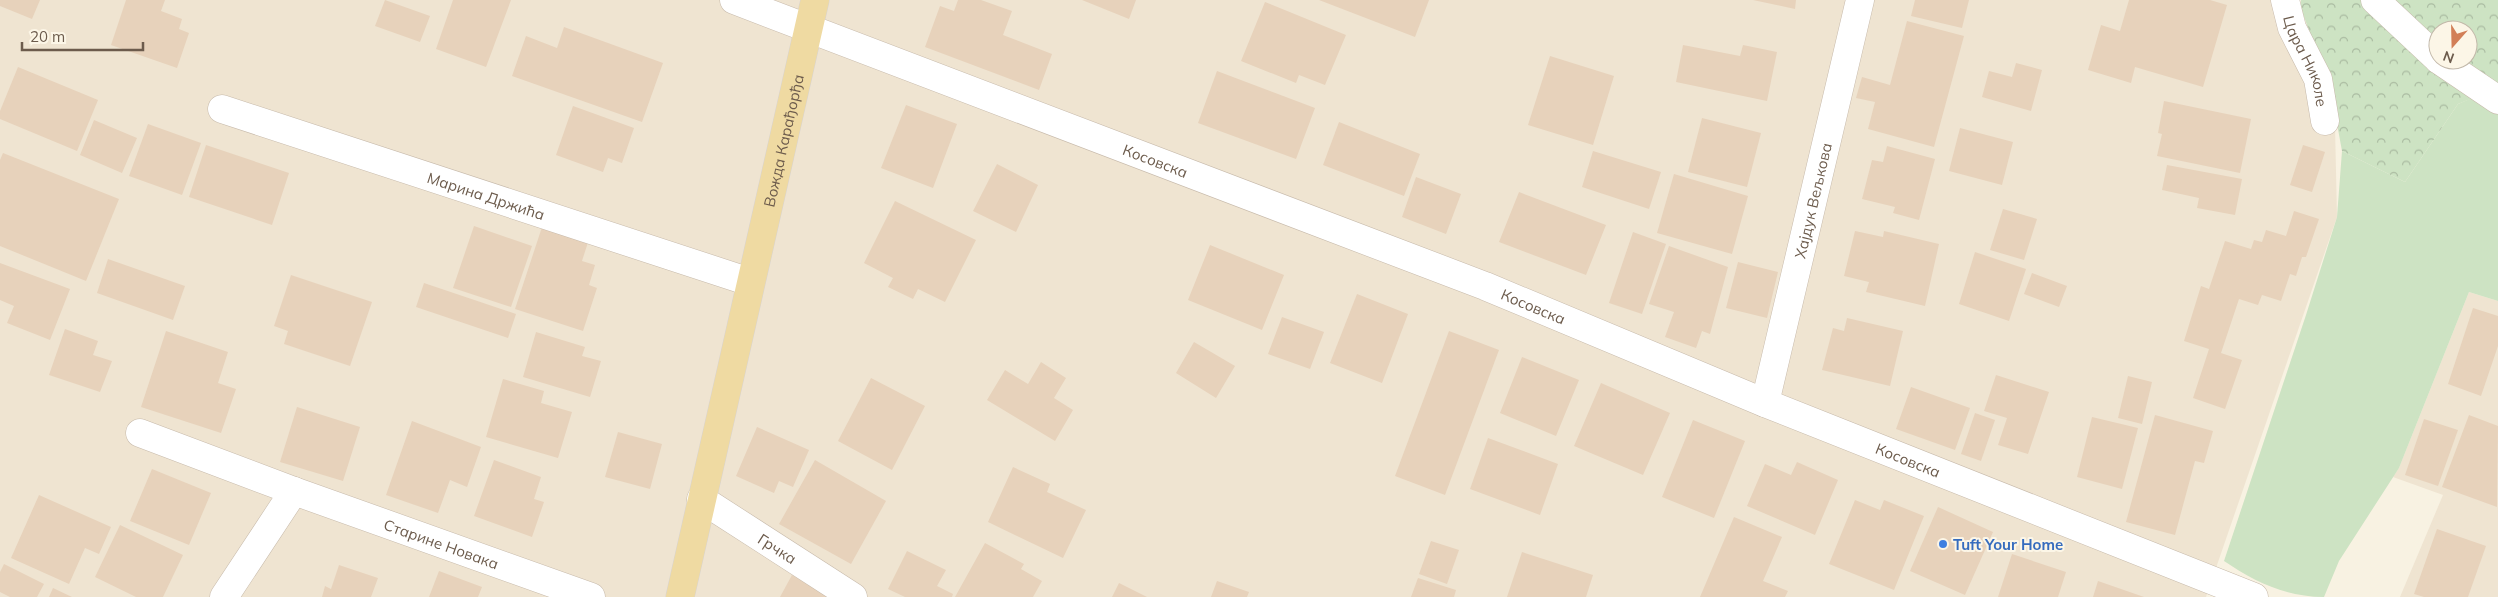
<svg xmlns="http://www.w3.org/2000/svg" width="2498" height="597" font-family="Mulish,sans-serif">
	<defs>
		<pattern id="forest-crowns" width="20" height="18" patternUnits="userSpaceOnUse" patternTransform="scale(1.25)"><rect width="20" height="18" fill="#cde3c3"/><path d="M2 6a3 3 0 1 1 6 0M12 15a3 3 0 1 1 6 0" fill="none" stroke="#aabba1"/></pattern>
	</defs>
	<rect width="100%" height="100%" fill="#f8f2e2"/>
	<g fill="#efe4d1">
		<polygon points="0,0 2281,0 2335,125 2337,217 2206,597 0,597"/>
		<polygon points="2469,292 2498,301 2498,597 2400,597 2443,495 2393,477 2399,468"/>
	</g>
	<path fill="#cde3c3" d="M2472,98l26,14v189l-29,-9 -70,176 -60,93 -15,36c-38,0 -69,-15 -100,-36l82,-246 31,-98 5,-66 63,31 53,-78z"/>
	<path fill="url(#forest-crowns)" fill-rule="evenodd" d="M2301,0h197v88l-40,16 -53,78 -63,-31 -12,-65 -29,-77zM2438,30h30v30h-30z"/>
	<g fill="#e7d2bb">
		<polygon points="0,0 40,0 32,19 0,6"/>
		<polygon points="126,0 165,0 161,11 182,19 179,29 189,33 177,68 111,45"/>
		<polygon points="385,0 430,16 420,42 375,26"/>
		<polygon points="453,0 511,0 486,67 436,49"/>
		<polygon points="958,0 981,0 1012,11 1003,35 1052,54 1039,90 925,47 940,6 954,11"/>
		<polygon points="1082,0 1136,0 1129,19"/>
		<polygon points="1319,0 1429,0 1415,37"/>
		<polygon points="1753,0 1796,0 1795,9"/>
		<polygon points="1915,0 1969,0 1962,28 1911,16"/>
		<polygon points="2129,0 2210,0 2227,5 2203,87 2135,67 2131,83 2088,70 2101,25 2120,31"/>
		<polygon points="1265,2 1346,35 1325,85 1299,75 1296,83 1241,61"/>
		<polygon points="1907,21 1964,36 1934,147 1868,129 1875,102 1856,98 1862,77 1890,85"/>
		<polygon points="564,27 663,63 642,122 512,76 526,36 557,48"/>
		<polygon points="1683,45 1740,56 1743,45 1777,52 1767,101 1676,82"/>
		<polygon points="1550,56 1614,76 1593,145 1528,125"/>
		<polygon points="2016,63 2042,70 2031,111 1982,97 1989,71 2012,77"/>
		<polygon points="18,67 98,100 77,151 0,119 0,111"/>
		<polygon points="1217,71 1315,108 1296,159 1198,123"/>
		<polygon points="2164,101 2251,119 2240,173 2157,156 2162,134 2158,133"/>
		<polygon points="906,105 957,124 933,188 881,168"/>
		<polygon points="573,106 634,128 622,163 608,158 603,172 556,155"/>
		<polygon points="1702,118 1761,133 1747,187 1688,172"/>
		<polygon points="94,120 137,138 122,173 80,155"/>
		<polygon points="1339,122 1420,154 1404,196 1323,165"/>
		<polygon points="148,124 201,143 182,195 129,176"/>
		<polygon points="1960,128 2013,142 2002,185 1949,171"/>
		<polygon points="206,145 289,173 272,225 189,197"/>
		<polygon points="2303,145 2325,152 2312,192 2290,185"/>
		<polygon points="1887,146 1935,159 1919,220 1893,213 1895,207 1862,199 1872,160 1883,162"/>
		<polygon points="1593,151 1661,172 1649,209 1582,187"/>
		<polygon points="3,153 119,199 86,281 0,246 0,160"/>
		<polygon points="997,164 1038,185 1016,232 973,211"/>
		<polygon points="2167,165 2242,179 2235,215 2197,208 2199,198 2162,190"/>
		<polygon points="1674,174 1748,196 1732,254 1657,233"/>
		<polygon points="1416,177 1461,194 1446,234 1402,217"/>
		<polygon points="1519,192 1606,225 1586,275 1499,242"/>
		<polygon points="895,201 976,240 945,302 918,289 913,299 888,287 893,278 864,263"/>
		<polygon points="2003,209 2037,219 2024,260 1990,250"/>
		<polygon points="2294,211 2319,219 2306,257 2302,257 2296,276 2290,274 2281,301 2262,295 2258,305 2239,299 2221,353 2242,360 2225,409 2193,398 2209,349 2184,341 2201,286 2209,289 2225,241 2251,249 2254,240 2262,242 2266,230 2286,236"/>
		<polygon points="544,221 590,236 582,261 595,265 589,285 597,288 583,331 515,309"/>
		<polygon points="474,226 532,246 511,307 453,288"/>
		<polygon points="1855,231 1883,237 1884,231 1939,244 1925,306 1866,292 1869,282 1844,276"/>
		<polygon points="1633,232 1666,244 1642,314 1609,303"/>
		<polygon points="1210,245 1284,275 1262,330 1188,300"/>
		<polygon points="1669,246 1728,267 1710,334 1702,331 1696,348 1665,337 1674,312 1649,304"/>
		<polygon points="1975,252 2026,269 2009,321 1959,304"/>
		<polygon points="108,259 185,286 173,320 97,293"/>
		<polygon points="1738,262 1778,272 1767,318 1726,308"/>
		<polygon points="0,263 70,289 50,340 7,323 14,306 0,300"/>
		<polygon points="2032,273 2067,286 2059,307 2024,294"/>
		<polygon points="291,275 372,302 350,366 284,344 288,331 274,326"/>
		<polygon points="424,283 516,314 508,338 416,307"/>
		<polygon points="1357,294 1408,314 1382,383 1330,363"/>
		<polygon points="2473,308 2498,316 2498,346 2481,396 2448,384"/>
		<polygon points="1282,317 1324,332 1310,369 1268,354"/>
		<polygon points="1847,318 1903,331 1890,386 1822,370 1833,328 1844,331"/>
		<polygon points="65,329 98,341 93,355 112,361 100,392 49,375"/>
		<polygon points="166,331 228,352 218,383 236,389 221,433 141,407"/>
		<polygon points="1449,331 1499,350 1445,495 1395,476"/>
		<polygon points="536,332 585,347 582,356 601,361 590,397 523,377"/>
		<polygon points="1194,342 1235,366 1216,398 1176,373"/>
		<polygon points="1522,357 1579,380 1556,436 1500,413"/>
		<polygon points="1041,362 1066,378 1054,398 1073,410 1055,441 987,400 1005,370 1028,384"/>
		<polygon points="1996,375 2049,392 2028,454 1998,445 2007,418 1984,411"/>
		<polygon points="2128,376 2152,382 2142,424 2118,418"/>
		<polygon points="871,378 925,406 892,470 838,441"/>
		<polygon points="503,379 544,391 541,403 572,412 558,458 486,437"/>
		<polygon points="1601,383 1670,413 1643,475 1574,446"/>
		<polygon points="1911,387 1970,408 1955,450 1896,429"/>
		<polygon points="297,407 360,427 343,481 280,462"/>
		<polygon points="1975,413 1995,420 1981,461 1961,454"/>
		<polygon points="2155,415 2213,431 2204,463 2195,461 2175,535 2126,522"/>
		<polygon points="2469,415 2498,426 2497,507 2442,487"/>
		<polygon points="2092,417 2138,428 2122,489 2077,477"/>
		<polygon points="2424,419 2458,430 2438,486 2405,475"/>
		<polygon points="1693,420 1745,441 1714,518 1662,497"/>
		<polygon points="412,421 481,447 467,487 450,480 438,513 386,495"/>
		<polygon points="757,427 809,450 793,487 779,481 774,493 736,476"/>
		<polygon points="618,432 662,444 650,489 605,477"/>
		<polygon points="1488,438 1558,464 1540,515 1470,489"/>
		<polygon points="494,460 541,477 534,499 544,502 532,537 474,516"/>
		<polygon points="815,460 886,501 851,564 779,524"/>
		<polygon points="1797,462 1838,480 1815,535 1747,506 1765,464 1791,475"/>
		<polygon points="1013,467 1050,484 1047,492 1086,510 1063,558 988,522"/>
		<polygon points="152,469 211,493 189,545 130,521"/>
		<polygon points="39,495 111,527 99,554 85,548 69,584 11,558"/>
		<polygon points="1855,500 1880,510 1884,500 1924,516 1894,590 1829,564"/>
		<polygon points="1938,507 1993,532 1965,595 1910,571"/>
		<polygon points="1734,517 1782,537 1763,581 1788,591 1785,597 1700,597"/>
		<polygon points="120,525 183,555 163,597 136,597 95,577"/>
		<polygon points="2437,529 2486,546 2468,597 2424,597 2414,594"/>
		<polygon points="1431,541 1459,550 1447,584 1419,574"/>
		<polygon points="985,543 1024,564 1021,569 1042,581 1033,597 955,597"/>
		<polygon points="907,551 946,570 937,586 953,594 952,597 905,597 888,589"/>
		<polygon points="1522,552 1593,575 1586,597 1507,597"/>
		<polygon points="2012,554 2066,572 2058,597 1998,597"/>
		<polygon points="4,564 44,584 37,597 10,597 0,592 0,572"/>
		<polygon points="339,565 378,578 371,597 322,597 325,586 331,589"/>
		<polygon points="439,571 482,587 478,597 429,597"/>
		<polygon points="792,575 829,597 780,597"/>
		<polygon points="1418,578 1456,590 1454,597 1411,597"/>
		<polygon points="1217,581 1249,592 1247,597 1211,597"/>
		<polygon points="2098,581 2144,597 2093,597"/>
		<polygon points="1119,583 1147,597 1112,597"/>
		<polygon points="53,588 72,597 49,597"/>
	</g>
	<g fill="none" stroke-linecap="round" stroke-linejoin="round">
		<defs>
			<g id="minor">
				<path id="s1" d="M734,0l751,286 280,117 489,194"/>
				<path id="s2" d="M2285,0l7,28 26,51 7,42"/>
				<polyline points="2375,0 2438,59"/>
				<polyline points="2439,60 2498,100"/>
				<path id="s3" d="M222,109l528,173"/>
				<path id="s4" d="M1765,403l95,-403"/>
				<path id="s5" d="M140,433l154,58 297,106"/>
				<path id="s6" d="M701,499l152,98"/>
				<polyline points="224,597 294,491"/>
			</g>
			<g id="major">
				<path id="s7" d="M680,597l135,-597"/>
			</g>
		</defs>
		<use href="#minor" stroke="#c7baab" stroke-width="29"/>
		<use href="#major" stroke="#d9d4d0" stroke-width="29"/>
		<use href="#minor" stroke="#fff" stroke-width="28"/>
		<use href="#major" stroke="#efdaa2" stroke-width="28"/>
	</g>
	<circle fill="#3f7fe0" stroke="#fcf6e7" stroke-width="2" cx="1943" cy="544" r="5"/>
	<g text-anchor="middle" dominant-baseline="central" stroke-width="4" stroke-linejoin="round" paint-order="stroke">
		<g font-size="15" fill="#6c5b4c" stroke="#fcf6e7">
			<text stroke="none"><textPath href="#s2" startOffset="65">Цара Николе</textPath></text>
			<text stroke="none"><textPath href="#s7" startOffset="468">Вожда Карађорђа</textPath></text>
			<text stroke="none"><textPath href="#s1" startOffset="451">Косовска</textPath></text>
			<text stroke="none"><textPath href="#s3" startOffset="278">Марина Држића</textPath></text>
			<text stroke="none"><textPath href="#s4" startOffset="208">Хајдук Вељкова</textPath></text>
			<text stroke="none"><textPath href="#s1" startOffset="856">Косовска</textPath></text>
			<text stroke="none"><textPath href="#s1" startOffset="1261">Косовска</textPath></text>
			<text stroke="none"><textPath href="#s5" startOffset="321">Старине Новака</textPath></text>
			<text stroke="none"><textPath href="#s6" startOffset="91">Грчка</textPath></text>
		</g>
		<g font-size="15" font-weight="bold" fill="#366cbe" stroke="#fcf6e7" text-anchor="start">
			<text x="1953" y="544">Tuft Your Home</text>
		</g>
	</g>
	<g transform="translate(2453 45) rotate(200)"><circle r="24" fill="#fcf6e7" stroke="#c2b8a9"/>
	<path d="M0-4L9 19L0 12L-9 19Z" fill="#d27f57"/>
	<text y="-8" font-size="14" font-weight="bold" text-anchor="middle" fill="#6c5b4c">N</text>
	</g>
	<path d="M22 42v8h121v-8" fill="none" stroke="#6c5b4c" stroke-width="2.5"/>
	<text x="30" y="42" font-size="15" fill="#6c5b4c" stroke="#fcf6e7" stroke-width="4" paint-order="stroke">20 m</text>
</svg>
